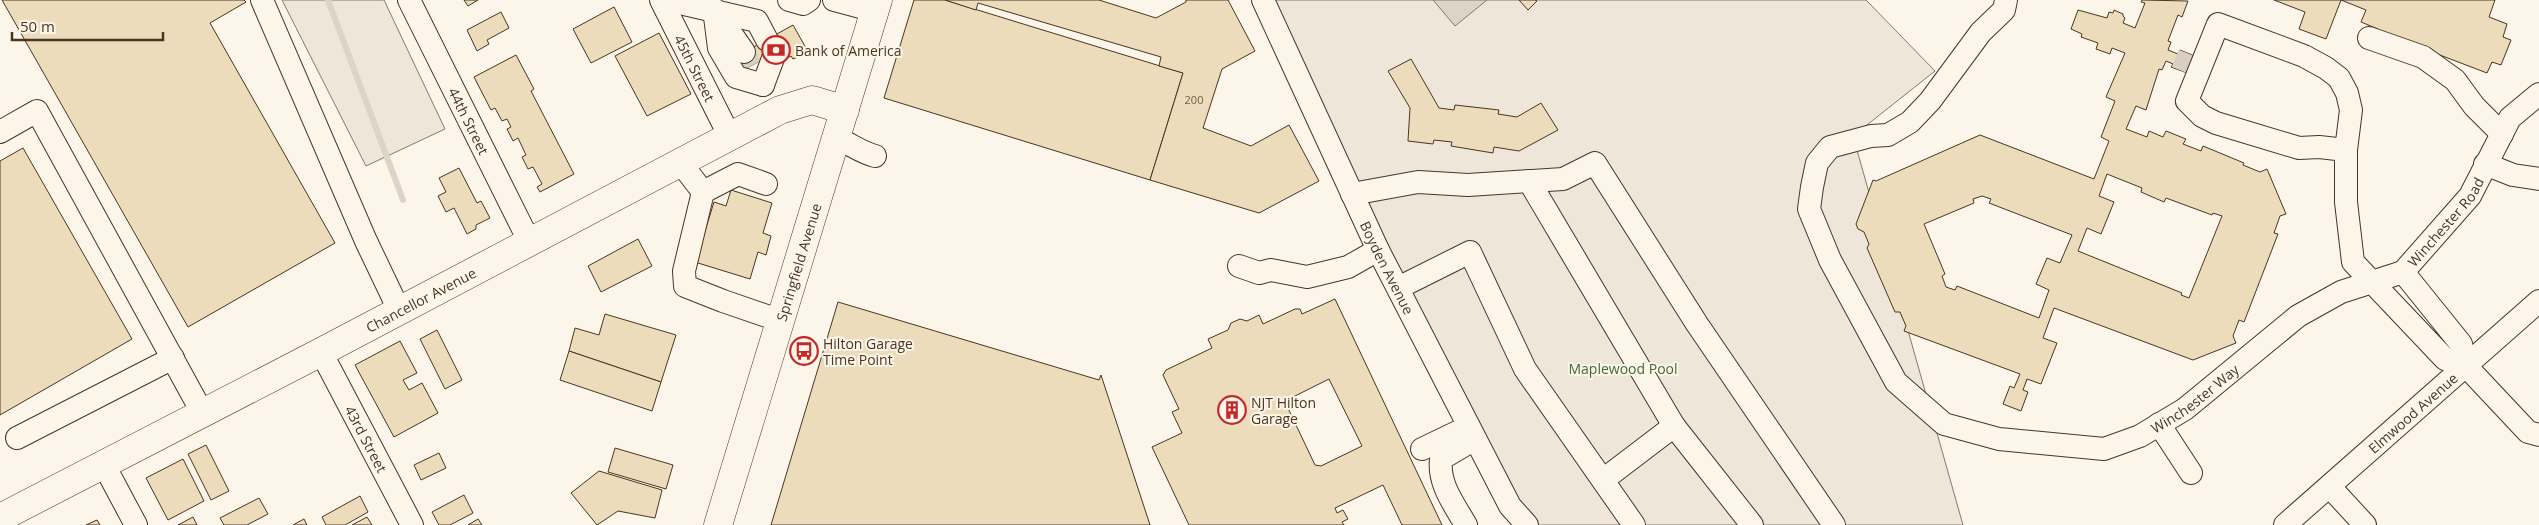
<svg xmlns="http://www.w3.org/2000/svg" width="2539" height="525" font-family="'Open Sans',sans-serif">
	<rect width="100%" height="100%" fill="#fbf6e9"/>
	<g fill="#ede6d9" stroke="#887966">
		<polygon points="282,0 384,0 445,129 366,166"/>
		<polygon points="1267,0 1866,0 1935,71 1853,136 1963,525 1532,525 1379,235"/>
	</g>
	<polygon fill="#dcd4c6" stroke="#887966" points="1433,0 1487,0 1455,26"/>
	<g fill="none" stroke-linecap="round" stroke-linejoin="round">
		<polyline stroke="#dcd4c6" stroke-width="6" points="328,0 403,200"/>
	</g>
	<g fill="#ecdcbc" stroke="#4a3520" fill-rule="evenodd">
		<polygon points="2,0 244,0 246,2 210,23 335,243 188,327"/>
		<polygon points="464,0 478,0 468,6"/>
		<polygon points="914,0 945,0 1183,73 1150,180 884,98"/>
		<polygon points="945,0 1099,0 1156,18 1186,2 1186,0 1228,0 1255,51 1222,69 1203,128 1251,146 1289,125 1319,181 1259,213 1150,180 1183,73 1159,66 1161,57 978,3 976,10"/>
		<polygon points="1519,0 1535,0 1537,1 1528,10"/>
		<path d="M2142,0l46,1 -6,16 -4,-2 -10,26 3,1 -3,8 10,4 2,-4 17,7 -7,17 -19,-7 2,-3 -7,-3 -4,9 -3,-1 -13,41 -10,-4 -10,23 21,8 2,-6 14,6 3,-6 20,8 -3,5 18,7 2,-5 41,17 -1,2 17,7 7,-3 19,45 -6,2 -6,17 4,1 -34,88 -5,-2 -6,16 3,7 -43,17 -139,-52 -11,30 14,5 -16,41 -14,-5 -4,11 5,2 -7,19 -18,-7 7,-18 4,2 6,-14 -116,-43 2,-5 -6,-14h-5l-28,-64 2,-4 -5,-12 -6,-3 -2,-5 17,-44 3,1 104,-46 114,44 15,-38 -8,-4 14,-36 -9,-4 19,-44 -13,-5 -2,6 -14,-5 2,-6 -17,-6 1,-3 -11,-5 7,-19 29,8 2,-6 4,1 1,-3 9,4v2l2,2 -2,5 12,5 10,-25 -4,-1zM2107,174l35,14 -1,4 23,10 2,-4 46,17 1,-2 9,3 -33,82 -8,-3 1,-2 -104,-42 9,-23 14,6 13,-32 -15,-6zM1982,196l9,3 -2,4 83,32 -12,28 -13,-5 -11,26 13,6 -10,28 -82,-32 -2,4 -9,-3 -4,-11 3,-2 -21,-50 50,-21 -1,-4z"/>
		<polygon points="2274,0 2495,0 2489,17 2507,24 2503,37 2511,40 2501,65 2492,62 2487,73 2377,31 2378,29 2361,22 2366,10 2341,0 2326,39 2299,29 2305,12"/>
		<polygon points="614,7 632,42 591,63 573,29"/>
		<polygon points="501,12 509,28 487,40 489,44 477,51 467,30"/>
		<polygon points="793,25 806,48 798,52 800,56 793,59 791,56 784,60 779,51 739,72 732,59"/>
		<polygon points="659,33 691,94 647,116 615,56"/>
		<polygon points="516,55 534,89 531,91 574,174 540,192 537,187 542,184 533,167 528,169 522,157 526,155 518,138 513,141 507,129 511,127 507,119 502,121 495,108 491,110 474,77"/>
		<polygon points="1411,59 1439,108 1454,110 1455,105 1499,110 1498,114 1517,117 1541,103 1558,130 1519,151 1494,147 1493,153 1451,146 1452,142 1434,140 1433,144 1408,141 1410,108 1388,71"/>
		<polygon points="23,148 132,339 0,415 0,161"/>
		<polygon points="459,168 477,203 481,201 490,218 476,225 476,229 467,234 454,208 446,212 438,196 446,192 439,178"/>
		<polygon points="731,190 772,203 763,233 771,236 766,255 758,252 750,279 698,263 696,260 714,202 726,206"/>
		<polygon points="638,239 652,266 601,292 588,266"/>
		<path d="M1335,299l107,226h-40l-19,-40 -48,23 2,5 6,-3 5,9 -6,3 2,3h-155l-37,-78 30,-14 -10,-21 7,-3 -16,-34 3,-5 46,-22 -4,-9 20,-9 3,-7 9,-4 7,2 12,-6 4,9 32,-15h5l2,5zM1329,379l33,67 -41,20 -6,-1 -28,-59 2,-7z"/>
		<polygon points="838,302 1099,380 1101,375 1150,525 771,525"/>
		<polygon points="605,314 676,335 661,382 569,351 575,328 599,335"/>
		<polygon points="437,330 462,380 445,389 420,339"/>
		<polygon points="400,341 417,373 403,380 409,390 422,383 438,413 394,437 355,365"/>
		<polygon points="569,351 661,382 652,411 560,380"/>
		<polygon points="206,445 229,491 211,500 188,454"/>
		<polygon points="615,448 673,465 666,489 608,472"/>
		<polygon points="439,453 446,468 421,480 414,465"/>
		<polygon points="183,459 204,501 168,520 146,478"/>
		<polygon points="599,471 662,490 655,518 618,511 597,525 571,493"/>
		<polygon points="464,495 473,513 450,525 439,525 432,512"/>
		<polygon points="360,496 368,512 345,525 326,525 322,517"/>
		<polygon points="259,498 268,514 247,525 224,525 220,518"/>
		<polygon points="193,517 197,525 178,525"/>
		<polygon points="367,517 372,525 352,525"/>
		<polygon points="304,519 307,525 293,525"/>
		<polygon points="478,519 482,525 468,525"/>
		<polygon points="97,520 100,525 86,525"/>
	</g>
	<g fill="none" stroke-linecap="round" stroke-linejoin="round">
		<g stroke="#d8cfc1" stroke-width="22" stroke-dasharray="22 11" stroke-linecap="butt">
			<polyline points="744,52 751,66"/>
			<polyline points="2182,71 2189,54"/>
		</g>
		<defs>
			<g id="minor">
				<polyline points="262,0 366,241 399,310"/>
				<path id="s1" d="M409,0l120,241"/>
				<path id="s2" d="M661,0l69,137"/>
				<polyline points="667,0 757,21 767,40"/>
				<polyline points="789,0 803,4 809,0"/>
				<polyline points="834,0 875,11"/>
				<path id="s3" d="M1263,0l115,250 132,256 17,19"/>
				<path id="s4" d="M2006,0l-2,10 -23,22 -51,69 -20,21 -22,13 -17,1 -41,11 -13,16 -5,24 -3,22 21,51 66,122 48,42 55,15 105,10 36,-13 45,-27 113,-93 43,-24 62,-20"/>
				<polyline points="714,9 719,48 736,77 763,85"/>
				<polyline points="716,12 744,52"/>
				<polyline points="2369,38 2423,57 2455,80 2474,106 2502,134"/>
				<polyline points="763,85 775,53"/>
				<polyline points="0,132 37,111 203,414"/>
				<path d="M836,138c15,6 24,14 39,18"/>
				<polyline points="2346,150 2319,147 2299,148 2216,123 2202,116 2187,101 2218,24 2304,56 2326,68 2339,78 2347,93 2351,110 2346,150 2346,202 2353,262 2445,359 2466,366 2461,344 2403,272"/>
				<polyline points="680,162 703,192 738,174 766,184"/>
				<polyline points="2485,164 2513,175 2539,179"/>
				<polyline points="1529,181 1674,426"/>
				<polyline points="703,192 684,271 685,286 723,301 781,321"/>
				<polyline points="1352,194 1418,182 1468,185 1563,179 1595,163 1697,324 1834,525"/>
				<polyline points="1239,266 1259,273 1271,270 1307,277 1348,267 1378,250"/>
				<path id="s5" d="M2403,272l67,-76 40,-78 29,-24"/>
				<polyline points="1398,288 1470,252 1525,369 1634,525"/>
				<path id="s6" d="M321,352l91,173"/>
				<polyline points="2466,366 2528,432 2539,435"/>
				<polyline points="2159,424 2191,473"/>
				<polyline points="17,438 173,358"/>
				<polyline points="1422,449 1468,427"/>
				<polyline points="104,465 136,525"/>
				<polyline points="1603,480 1674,426 1752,525"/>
				<polyline points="2330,487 2365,525"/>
				<path d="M1466,525c-12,-21 -28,-41 -25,-66l34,-20"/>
				<path id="s7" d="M2285,525l254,-224"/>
			</g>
			<g id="major">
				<path id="s8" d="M0,518l321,-166 459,-242 32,-10 33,10"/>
				<path id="s9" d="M718,525l160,-525"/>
			</g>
		</defs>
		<use href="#minor" stroke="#4a3520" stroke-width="24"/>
		<use href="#major" stroke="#4a3520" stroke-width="29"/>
		<use href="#minor" stroke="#fbf6e9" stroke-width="22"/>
		<use href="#major" stroke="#fbf6e9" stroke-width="28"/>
	</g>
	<defs>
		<symbol id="bank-ring" viewBox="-11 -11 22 22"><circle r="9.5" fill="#fbf6e9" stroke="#c62828" stroke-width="1.5"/><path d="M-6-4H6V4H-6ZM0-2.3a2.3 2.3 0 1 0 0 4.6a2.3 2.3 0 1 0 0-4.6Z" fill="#c62828"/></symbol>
		<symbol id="bus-ring" viewBox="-11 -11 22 22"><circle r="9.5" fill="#fbf6e9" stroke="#c62828" stroke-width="1.5"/><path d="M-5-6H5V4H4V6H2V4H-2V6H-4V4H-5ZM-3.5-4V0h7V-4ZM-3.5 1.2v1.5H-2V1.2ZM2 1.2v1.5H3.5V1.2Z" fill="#c62828"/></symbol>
		<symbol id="building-ring" viewBox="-11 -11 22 22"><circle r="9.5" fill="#fbf6e9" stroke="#c62828" stroke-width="1.5"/><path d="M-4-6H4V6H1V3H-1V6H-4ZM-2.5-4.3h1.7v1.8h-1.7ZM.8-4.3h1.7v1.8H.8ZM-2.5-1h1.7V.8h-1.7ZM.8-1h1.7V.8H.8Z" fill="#c62828"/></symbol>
	</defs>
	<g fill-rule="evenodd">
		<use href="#bank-ring" x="760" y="34" width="32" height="32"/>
		<use href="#bus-ring" x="788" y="335" width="32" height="32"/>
		<use href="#building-ring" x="1216" y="394" width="32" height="32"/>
	</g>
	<g text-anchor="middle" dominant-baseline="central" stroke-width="4" stroke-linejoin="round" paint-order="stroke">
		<g font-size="11" fill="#725f47">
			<text x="1194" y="99">200</text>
		</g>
		<g font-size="14" fill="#4a3520" stroke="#fbf6e9" text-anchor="start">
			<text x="795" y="50">Bank of America</text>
			<text x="823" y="343">Hilton Garage<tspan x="823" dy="16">Time Point</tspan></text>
			<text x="1251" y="402">NJT Hilton<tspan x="1251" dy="16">Garage</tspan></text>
		</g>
		<g font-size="14" fill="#4a3520" stroke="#fbf6e9">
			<text stroke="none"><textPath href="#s2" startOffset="76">45th Street</textPath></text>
			<text stroke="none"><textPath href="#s1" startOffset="135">44th Street</textPath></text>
			<text stroke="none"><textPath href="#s5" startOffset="66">Winchester Road</textPath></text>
			<text stroke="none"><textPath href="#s9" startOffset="275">Springfield Avenue</textPath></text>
			<text stroke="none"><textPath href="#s3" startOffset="295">Boyden Avenue</textPath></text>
			<text stroke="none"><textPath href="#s8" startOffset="474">Chancellor Avenue</textPath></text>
			<text stroke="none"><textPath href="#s4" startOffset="834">Winchester Way</textPath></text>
			<text stroke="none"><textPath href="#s7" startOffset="170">Elmwood Avenue</textPath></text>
			<text stroke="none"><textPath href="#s6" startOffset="98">43rd Street</textPath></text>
		</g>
		<g font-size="14" fill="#436837" stroke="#fbf6e9">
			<text x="1623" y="368">Maplewood Pool</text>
		</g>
	</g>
	<path d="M12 32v8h151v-8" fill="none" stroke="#4a3520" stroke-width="2.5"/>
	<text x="20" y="32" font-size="15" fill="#4a3520" stroke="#fbf6e9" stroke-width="4" paint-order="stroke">50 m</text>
</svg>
